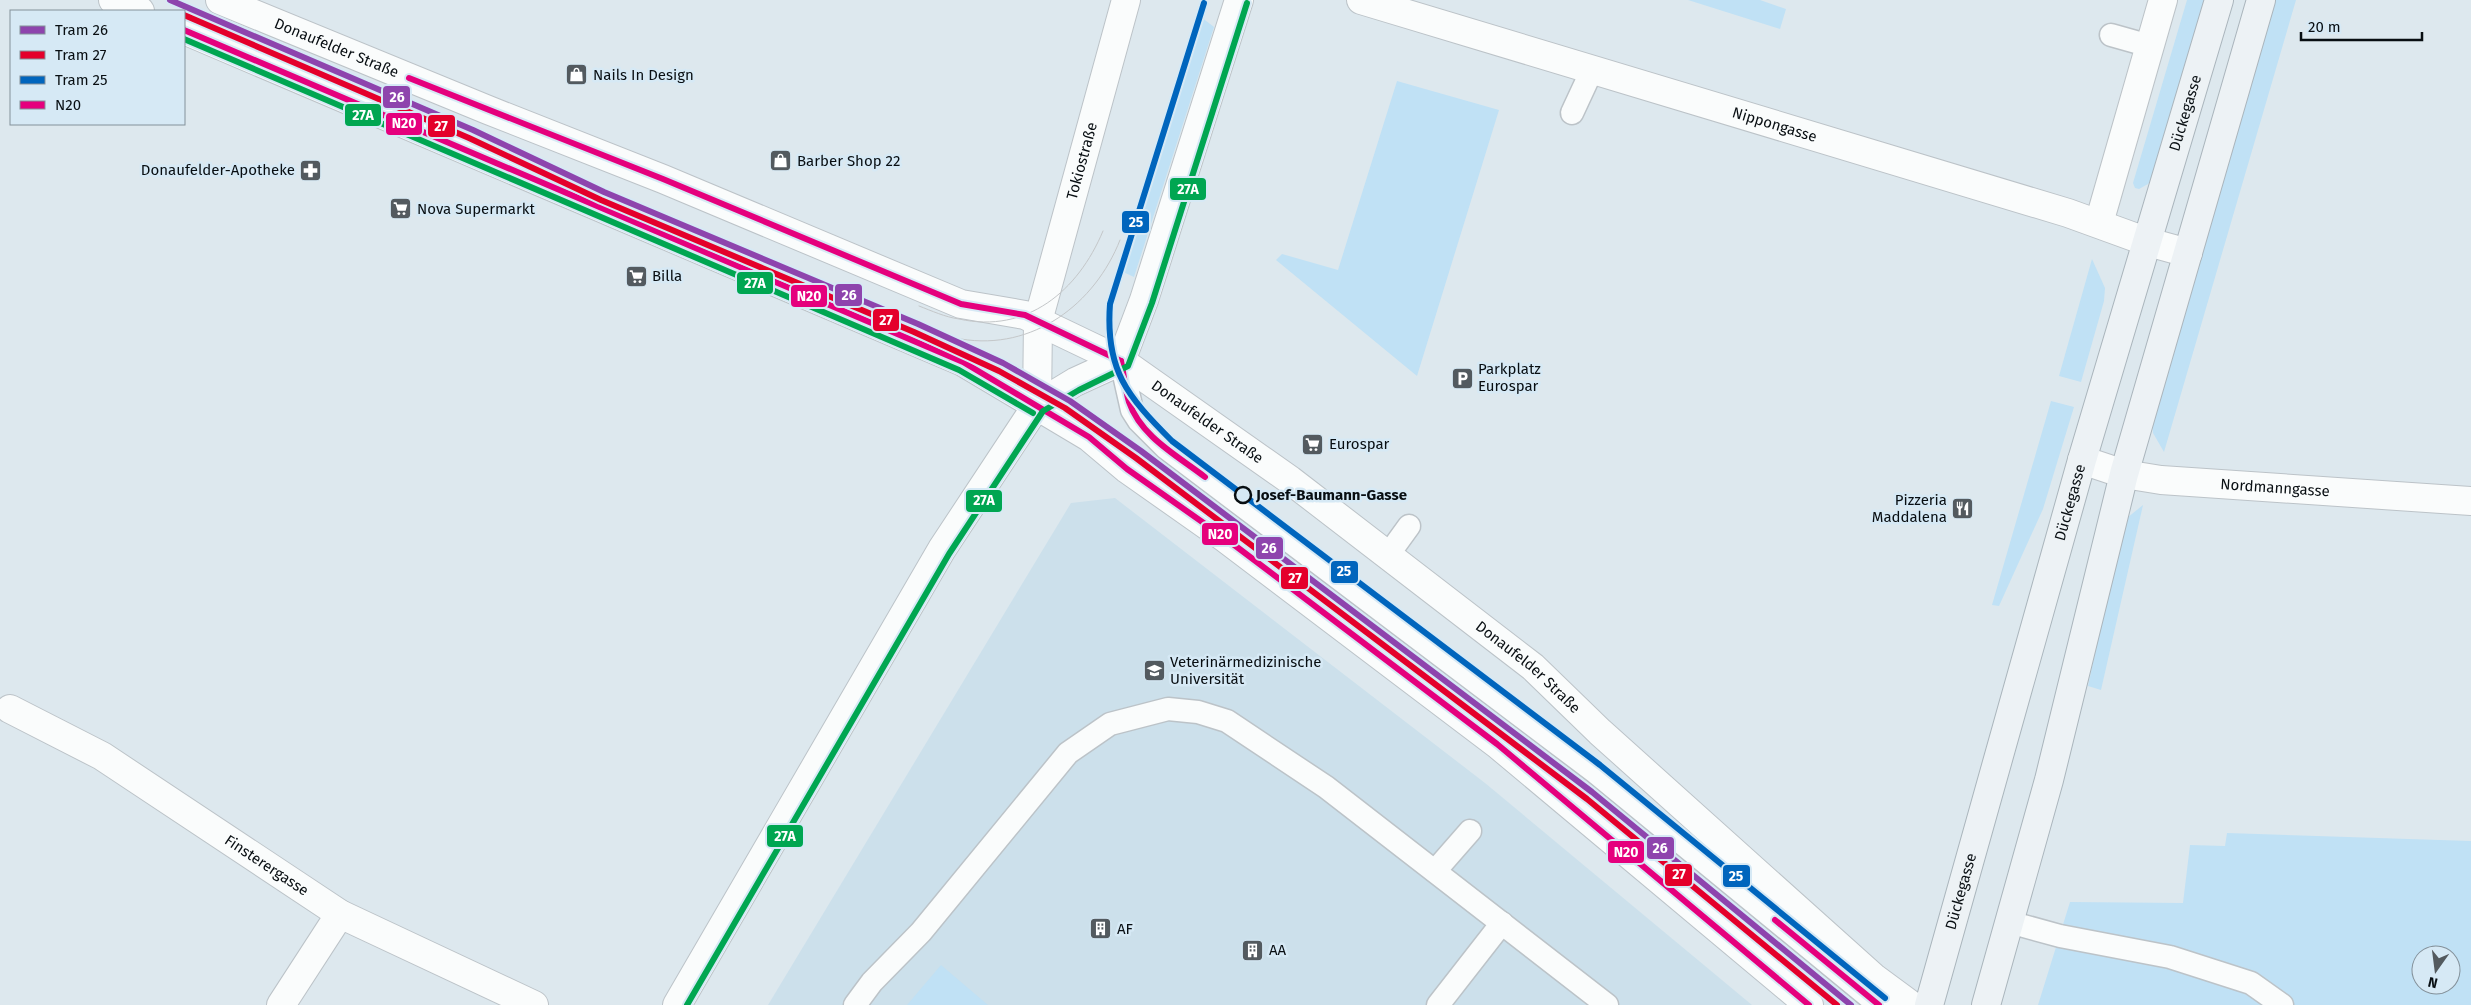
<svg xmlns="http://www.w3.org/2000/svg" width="2471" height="1005" font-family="'Fira Sans',sans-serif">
	<rect width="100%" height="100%" fill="#dde8ee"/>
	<polygon fill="#cce0eb" points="1115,498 1485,783 1752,1005 768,1005 1071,503"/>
	<g fill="#c0e1f5" fill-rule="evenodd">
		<polygon points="1688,0 1760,0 1786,9 1780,29"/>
		<polygon points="2187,0 2211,0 2160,169 2148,184 2139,189 2135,188 2133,183"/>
		<polygon points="2272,0 2296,0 2164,452 2153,433 2152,413"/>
		<polygon points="1201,17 1214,27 1134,277 1121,271"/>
		<polygon points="1397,81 1499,110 1417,376 1276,260 1282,254 1338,270"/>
		<polygon points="2092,259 2105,288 2104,301 2081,382 2059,376"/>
		<polygon points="2051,401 2074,407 2043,509 1999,606 1992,605"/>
		<polygon points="2143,505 2101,690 2088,686 2121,534 2127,518"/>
		<path d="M2227,833l244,8v164h-433l32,-103 113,1 7,-58 35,1zM2421,955h30v30h-30z"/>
		<polygon points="941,965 988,1005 907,1005"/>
	</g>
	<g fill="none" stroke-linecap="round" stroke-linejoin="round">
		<defs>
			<g id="lane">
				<polyline points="2111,35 2150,46"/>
				<polyline points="1572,113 1592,70"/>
				<polyline points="1121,361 1132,410 1139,421 1166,448 1595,772 1879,1005"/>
				<polyline points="1388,555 1409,526"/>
				<polyline points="1435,871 1470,831"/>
				<polyline points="2009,922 2060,936 2170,957 2251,983 2282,1005"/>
				<polyline points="855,1005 872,982 921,932 1068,753 1110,724 1168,709 1198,712 1227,721 1326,787 1607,1005"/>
				<polyline points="1438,1005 1502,923"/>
			</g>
			<g id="street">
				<path id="s1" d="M1361,0l707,213 80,29 40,11"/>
				<polyline points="2099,223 2163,0"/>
				<polyline points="1037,405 1075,382 1121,361 1144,300 1239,0"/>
				<path id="s2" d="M1037,405l1,-84 88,-321"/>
				<path id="s3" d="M2082,460l42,14 37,6 310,21"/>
				<path id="s4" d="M10,709l92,47 238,158 194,91"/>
				<polyline points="281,1005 340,914"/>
			</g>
			<g id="secondary">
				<polyline points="113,0 140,11"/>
				<path id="s5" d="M220,0l268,110 175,69 298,125 64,11 96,46 169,119 243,187 67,65 273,245 38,28"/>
				<polyline points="184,30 963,362 1089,437 1127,469 1225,538 1497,744 1809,1005"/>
				<polyline points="677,1005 942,549 1037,405"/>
			</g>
			<g id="primary">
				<path id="s6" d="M1929,1005l153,-545 137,-460"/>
				<polyline points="1986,1005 2049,780 2124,474 2261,0"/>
			</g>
		</defs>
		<use href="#lane" stroke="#bcc3c8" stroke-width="25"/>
		<use href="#street" stroke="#bcc3c8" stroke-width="30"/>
		<use href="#secondary" stroke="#bcc3c8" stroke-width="30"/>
		<use href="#primary" stroke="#aab5bc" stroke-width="30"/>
		<use href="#lane" stroke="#fafcfc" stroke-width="22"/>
		<use href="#street" stroke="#fafcfc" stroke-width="28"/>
		<use href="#secondary" stroke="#fafcfc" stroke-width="28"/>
		<use href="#primary" stroke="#edf2f5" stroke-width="28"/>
		<g stroke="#c4c7c9" stroke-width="1">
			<path d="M919,306c13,5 26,11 40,13 68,15 119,-28 144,-88"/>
			<path d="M918,324c14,6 28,13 43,15 72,12 134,-35 159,-99"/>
		</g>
		<defs>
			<g id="bus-1">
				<polyline points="184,30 963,362 1089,437 1127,469 1225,538 1497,744 1809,1005"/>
				<polyline points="409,78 663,179 961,304 1025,315 1121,361"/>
				<path d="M1121,361c3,14 4,28 8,41 12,35 49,54 76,75"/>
				<polyline points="1775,920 1879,1005"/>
			</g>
			<g id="bus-2">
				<polyline points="184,39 959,370 1033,413"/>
				<polyline points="687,1005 949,554 1043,411 1079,390 1128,366 1152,303 1247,3"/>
			</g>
		</defs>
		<use href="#bus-1" stroke="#d6e9f5" stroke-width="10"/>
		<use href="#bus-2" stroke="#d6e9f5" stroke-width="10"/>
		<use href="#bus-1" stroke="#e5007d" stroke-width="6"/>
		<use href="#bus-2" stroke="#00a651" stroke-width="6"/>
		<defs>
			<polyline id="tram-1" points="170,0 473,130 604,192 918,324 1003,363 1070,401 1141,451 1592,792 1851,1005"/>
			<polyline id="tram-2" points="184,15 469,138 601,200 914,332 999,371 1065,408 1136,458 1587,799 1837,1005"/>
			<path id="tram-3" d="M1204,3l-94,301c-5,66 17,92 62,137l428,324 285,233"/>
		</defs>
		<use href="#tram-1" stroke="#d6e9f5" stroke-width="10"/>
		<use href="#tram-2" stroke="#d6e9f5" stroke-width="10"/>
		<use href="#tram-3" stroke="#d6e9f5" stroke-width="10"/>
		<use href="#tram-1" stroke="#8e44ad" stroke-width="6"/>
		<use href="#tram-2" stroke="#e4002b" stroke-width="6"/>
		<use href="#tram-3" stroke="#0065bd" stroke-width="6"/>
	</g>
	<defs>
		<symbol id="shop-square" viewBox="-11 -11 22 22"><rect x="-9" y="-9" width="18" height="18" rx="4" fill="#535a5f" stroke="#d6e9f5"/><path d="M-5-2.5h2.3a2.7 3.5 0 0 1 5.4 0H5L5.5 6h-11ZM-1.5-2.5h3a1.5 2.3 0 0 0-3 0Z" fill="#fff"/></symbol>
		<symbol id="pharmacy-square" viewBox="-11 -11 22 22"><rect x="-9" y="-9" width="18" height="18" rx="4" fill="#535a5f" stroke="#d6e9f5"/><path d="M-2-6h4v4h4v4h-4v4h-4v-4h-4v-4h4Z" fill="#fff"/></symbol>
		<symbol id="supermarket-square" viewBox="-11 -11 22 22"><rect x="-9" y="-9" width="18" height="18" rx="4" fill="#535a5f" stroke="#d6e9f5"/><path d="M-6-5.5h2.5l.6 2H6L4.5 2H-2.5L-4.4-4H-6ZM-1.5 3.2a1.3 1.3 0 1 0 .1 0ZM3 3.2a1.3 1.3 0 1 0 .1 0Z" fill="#fff"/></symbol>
		<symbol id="parking-square" viewBox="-11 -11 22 22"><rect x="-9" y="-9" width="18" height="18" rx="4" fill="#535a5f" stroke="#d6e9f5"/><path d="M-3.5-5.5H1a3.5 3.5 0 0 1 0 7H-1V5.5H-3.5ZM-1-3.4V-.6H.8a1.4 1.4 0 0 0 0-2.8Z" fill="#fff"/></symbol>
		<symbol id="restaurant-square" viewBox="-11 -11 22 22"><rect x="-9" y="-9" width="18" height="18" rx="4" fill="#535a5f" stroke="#d6e9f5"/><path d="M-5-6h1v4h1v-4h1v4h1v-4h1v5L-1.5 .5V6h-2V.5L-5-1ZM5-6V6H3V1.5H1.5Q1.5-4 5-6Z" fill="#fff"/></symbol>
		<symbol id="university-square" viewBox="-11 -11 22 22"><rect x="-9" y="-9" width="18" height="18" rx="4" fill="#535a5f" stroke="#d6e9f5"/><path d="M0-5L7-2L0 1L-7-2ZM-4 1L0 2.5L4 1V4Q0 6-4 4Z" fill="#fff"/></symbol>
		<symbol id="building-square" viewBox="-11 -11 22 22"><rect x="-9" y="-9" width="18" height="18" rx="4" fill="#535a5f" stroke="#d6e9f5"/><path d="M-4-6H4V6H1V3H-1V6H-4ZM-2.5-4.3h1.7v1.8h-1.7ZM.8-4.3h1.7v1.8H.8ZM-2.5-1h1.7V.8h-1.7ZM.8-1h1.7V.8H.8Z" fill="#fff"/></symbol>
	</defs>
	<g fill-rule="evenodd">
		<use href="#shop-square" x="564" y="62" width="25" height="25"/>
		<use href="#shop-square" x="768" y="148" width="25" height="25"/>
		<use href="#pharmacy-square" x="298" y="158" width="25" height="25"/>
		<use href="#supermarket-square" x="388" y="196" width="25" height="25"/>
		<use href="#supermarket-square" x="624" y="264" width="25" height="25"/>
		<use href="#parking-square" x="1450" y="366" width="25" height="25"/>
		<use href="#supermarket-square" x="1300" y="432" width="25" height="25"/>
		<use href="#restaurant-square" x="1950" y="496" width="25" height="25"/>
		<use href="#university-square" x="1142" y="658" width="25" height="25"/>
		<use href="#building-square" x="1088" y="916" width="25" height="25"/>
		<use href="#building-square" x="1240" y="938" width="25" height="25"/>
	</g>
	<circle fill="#d6e9f5" stroke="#080e12" stroke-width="2.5" cx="1243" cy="495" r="8"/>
	<g text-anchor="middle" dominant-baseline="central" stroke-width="5" stroke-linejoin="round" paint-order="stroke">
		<g font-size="15" fill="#080e12" stroke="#d6e9f5">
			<text stroke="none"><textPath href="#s5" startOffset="126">Donaufelder Straße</textPath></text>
			<text stroke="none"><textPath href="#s6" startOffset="928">Dückegasse</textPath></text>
			<text stroke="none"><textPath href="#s1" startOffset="432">Nippongasse</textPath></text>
			<text stroke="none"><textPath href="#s2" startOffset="250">Tokiostraße</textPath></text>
			<text stroke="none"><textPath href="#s5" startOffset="1078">Donaufelder Straße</textPath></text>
			<text stroke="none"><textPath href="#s3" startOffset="196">Nordmanngasse</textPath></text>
			<text stroke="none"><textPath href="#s6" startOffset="522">Dückegasse</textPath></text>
			<text stroke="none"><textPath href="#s5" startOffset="1482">Donaufelder Straße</textPath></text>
			<text stroke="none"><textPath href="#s4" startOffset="301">Finsterergasse</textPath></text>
			<text stroke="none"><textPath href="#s6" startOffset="118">Dückegasse</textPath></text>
		</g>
		<g font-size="15" fill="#080e12" stroke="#d6e9f5" text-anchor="start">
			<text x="593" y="75">Nails In Design</text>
			<text x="797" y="161">Barber Shop 22</text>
			<text x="295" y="170" text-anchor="end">Donaufelder-Apotheke</text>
			<text x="417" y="209">Nova Supermarkt</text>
			<text x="652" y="276">Billa</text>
			<text x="1478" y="369">Parkplatz<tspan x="1478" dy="17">Eurospar</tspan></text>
			<text x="1329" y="444">Eurospar</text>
			<text x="1947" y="500" text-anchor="end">Pizzeria<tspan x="1947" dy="17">Maddalena</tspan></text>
			<text x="1170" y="662">Veterinärmedizinische<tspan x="1170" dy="17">Universität</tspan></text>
			<text x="1117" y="929">AF</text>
			<text x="1269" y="950">AA</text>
		</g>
		<g font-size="15" font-weight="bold" fill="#080e12" stroke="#d6e9f5" text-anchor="start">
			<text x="1256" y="495">Josef-Baumann-Gasse</text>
		</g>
	</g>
	<g stroke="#d6e9f5" stroke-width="2">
		<rect x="382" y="85" width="29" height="24" rx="5" fill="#8e44ad"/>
		<rect x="344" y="103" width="38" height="24" rx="5" fill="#00a651"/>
		<rect x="385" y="112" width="38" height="24" rx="5" fill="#e5007d"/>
		<rect x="427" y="114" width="29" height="24" rx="5" fill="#e4002b"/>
		<rect x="1169" y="177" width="38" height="24" rx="5" fill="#00a651"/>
		<rect x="1121" y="210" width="29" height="24" rx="5" fill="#0065bd"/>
		<rect x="736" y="271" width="38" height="24" rx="5" fill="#00a651"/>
		<rect x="834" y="283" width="29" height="24" rx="5" fill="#8e44ad"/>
		<rect x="790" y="284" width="38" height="24" rx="5" fill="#e5007d"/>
		<rect x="872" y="308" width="28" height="24" rx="5" fill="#e4002b"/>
		<rect x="965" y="489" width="38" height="24" rx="5" fill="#00a651"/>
		<rect x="1201" y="522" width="38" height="24" rx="5" fill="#e5007d"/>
		<rect x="1255" y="536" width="29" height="24" rx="5" fill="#8e44ad"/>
		<rect x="1330" y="560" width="29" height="24" rx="5" fill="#0065bd"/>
		<rect x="1280" y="566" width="29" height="24" rx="5" fill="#e4002b"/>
		<rect x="766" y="824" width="38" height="24" rx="5" fill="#00a651"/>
		<rect x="1646" y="836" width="29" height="24" rx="5" fill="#8e44ad"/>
		<rect x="1607" y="840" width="38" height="24" rx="5" fill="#e5007d"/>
		<rect x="1664" y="863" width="29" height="24" rx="5" fill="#e4002b"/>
		<rect x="1722" y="864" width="29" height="24" rx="5" fill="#0065bd"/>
	</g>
	<g font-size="14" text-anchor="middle" font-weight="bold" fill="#fff">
		<text x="397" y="102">26</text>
		<text x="363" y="120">27A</text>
		<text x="404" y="128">N20</text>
		<text x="441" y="131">27</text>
		<text x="1188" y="194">27A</text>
		<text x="1136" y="227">25</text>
		<text x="755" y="288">27A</text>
		<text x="849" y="300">26</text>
		<text x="809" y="301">N20</text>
		<text x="886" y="325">27</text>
		<text x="984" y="505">27A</text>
		<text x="1220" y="539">N20</text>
		<text x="1269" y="553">26</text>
		<text x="1344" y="576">25</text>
		<text x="1295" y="583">27</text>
		<text x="785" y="841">27A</text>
		<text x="1660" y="853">26</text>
		<text x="1626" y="857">N20</text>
		<text x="1679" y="879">27</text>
		<text x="1736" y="881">25</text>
	</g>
	<rect x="10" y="10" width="175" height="115" fill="#d6e9f5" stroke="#84919a"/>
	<rect x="20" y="26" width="25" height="8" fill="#8e44ad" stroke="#84919a"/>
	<text x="55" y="35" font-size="15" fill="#080e12">Tram 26</text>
	<rect x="20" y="51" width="25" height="8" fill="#e4002b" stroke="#84919a"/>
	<text x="55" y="60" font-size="15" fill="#080e12">Tram 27</text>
	<rect x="20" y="76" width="25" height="8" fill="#0065bd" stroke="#84919a"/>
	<text x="55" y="85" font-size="15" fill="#080e12">Tram 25</text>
	<rect x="20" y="101" width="25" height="8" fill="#e5007d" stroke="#84919a"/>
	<text x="55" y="110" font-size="15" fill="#080e12">N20</text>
	<g transform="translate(2436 970) rotate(194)"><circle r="24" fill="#d6e9f5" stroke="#84919a"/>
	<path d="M0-4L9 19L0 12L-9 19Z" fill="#535a5f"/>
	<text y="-8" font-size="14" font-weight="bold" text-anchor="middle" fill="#080e12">N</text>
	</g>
	<path d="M2301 32v8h121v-8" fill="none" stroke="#080e12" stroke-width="2.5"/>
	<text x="2308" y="32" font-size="15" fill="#080e12" stroke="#d6e9f5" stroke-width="4" paint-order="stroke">20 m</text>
</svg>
